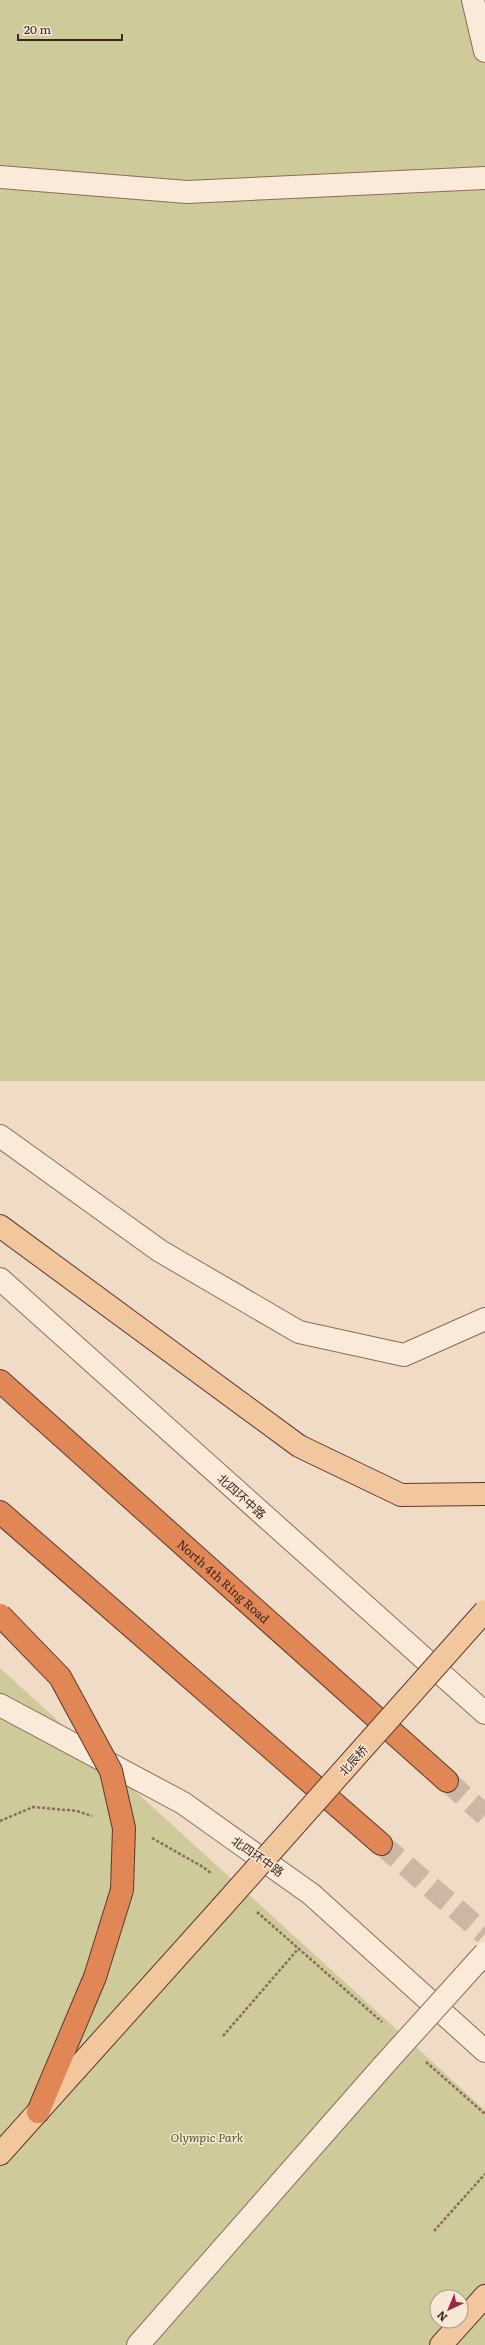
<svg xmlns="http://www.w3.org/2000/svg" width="485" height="2345" font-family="Literata,'Noto Sans SC',serif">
	<rect width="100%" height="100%" fill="#f0dbc6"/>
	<g fill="#cfca99" fill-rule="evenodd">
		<rect x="0" y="0" width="485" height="1081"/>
		<path d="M0,1668l485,442v235h-485zM437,2297h24v24h-24z"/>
	</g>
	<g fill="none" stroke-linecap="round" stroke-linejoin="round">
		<g stroke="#ccb7a5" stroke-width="22" stroke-dasharray="22 11" stroke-linecap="butt">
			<polyline points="447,1781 485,1815"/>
			<polyline points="381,1844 485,1934"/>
		</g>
		<defs>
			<g id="minor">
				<polyline points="473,0 485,51"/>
				<polyline points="0,177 187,192 485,178"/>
				<polyline points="0,1136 160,1251 299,1332 404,1355 485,1319"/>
				<polyline points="0,1279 485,1713"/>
				<polyline points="0,1705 183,1803 311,1894 485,2051"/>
				<polyline points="138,2345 383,2066"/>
			</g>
			<g id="major">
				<polyline points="0,1226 299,1446 401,1495 485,1494"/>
				<polyline points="0,2154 221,1908"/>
				<polyline points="441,2345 485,2296"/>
			</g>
			<g id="highway">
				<path id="s1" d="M0,1381l447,400"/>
				<polyline points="0,1512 381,1844"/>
				<polyline points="38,2112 95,1977 122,1890"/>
			</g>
		</defs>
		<use href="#minor" stroke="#8c6b5b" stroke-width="24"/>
		<use href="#major" stroke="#5a3a2f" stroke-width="24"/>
		<use href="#highway" stroke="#5a3a2f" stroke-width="24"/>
		<g stroke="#8c6b5b" stroke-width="2.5" stroke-dasharray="3 2" stroke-linecap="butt">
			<polyline points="0,1821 33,1807 77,1811 92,1816"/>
			<polyline points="152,1838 203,1867 212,1874"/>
			<polyline points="257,1912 382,2022"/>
			<polyline points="223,2036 299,1948"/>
			<polyline points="426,2062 485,2114"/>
			<polyline points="434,2231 485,2174"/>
		</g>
		<use href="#minor" stroke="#faead9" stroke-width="22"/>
		<use href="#major" stroke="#f3c79d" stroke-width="22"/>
		<use href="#highway" stroke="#e18755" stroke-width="22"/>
		<defs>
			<polyline id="minor-bridge" points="383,2066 485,1953"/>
			<polyline id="major-bridge" points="221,1908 485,1611"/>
			<polyline id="highway-bridge" points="0,1615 60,1677 111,1771 124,1828 122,1890"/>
		</defs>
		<use href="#minor-bridge" stroke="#8c6b5b" stroke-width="24" stroke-linecap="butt"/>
		<use href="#major-bridge" stroke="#5a3a2f" stroke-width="24" stroke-linecap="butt"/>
		<use href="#highway-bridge" stroke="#5a3a2f" stroke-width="24" stroke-linecap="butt"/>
		<use href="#minor-bridge" stroke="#faead9" stroke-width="22"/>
		<use href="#major-bridge" stroke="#f3c79d" stroke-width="22"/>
		<use href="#highway-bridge" stroke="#e18755" stroke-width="22"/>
	</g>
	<g text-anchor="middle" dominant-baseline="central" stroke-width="3" stroke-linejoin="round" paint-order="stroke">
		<g font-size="12" fill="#3c271f" stroke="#f7e7d6">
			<text transform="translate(242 1496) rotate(42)">北四环中路</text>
			<text stroke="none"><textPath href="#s1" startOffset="300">North 4th Ring Road</textPath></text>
			<text transform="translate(353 1760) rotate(-48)">北辰桥</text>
			<text transform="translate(258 1856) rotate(35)">北四环中路</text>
		</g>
		<g font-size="12" font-style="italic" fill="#565925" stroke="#f7e7d6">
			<text x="207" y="2137">Olympic Park</text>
		</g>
	</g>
	<g transform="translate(449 2309) rotate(224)"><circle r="19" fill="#f7e7d6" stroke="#ac9a8d"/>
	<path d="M0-3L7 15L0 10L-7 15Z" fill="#9d2940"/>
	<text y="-6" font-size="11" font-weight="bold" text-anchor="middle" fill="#3c271f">N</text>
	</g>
	<path d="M18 34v6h104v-6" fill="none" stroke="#3c271f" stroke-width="2"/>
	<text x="24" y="34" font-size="12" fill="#3c271f" stroke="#f7e7d6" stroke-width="3" paint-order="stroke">20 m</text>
</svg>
